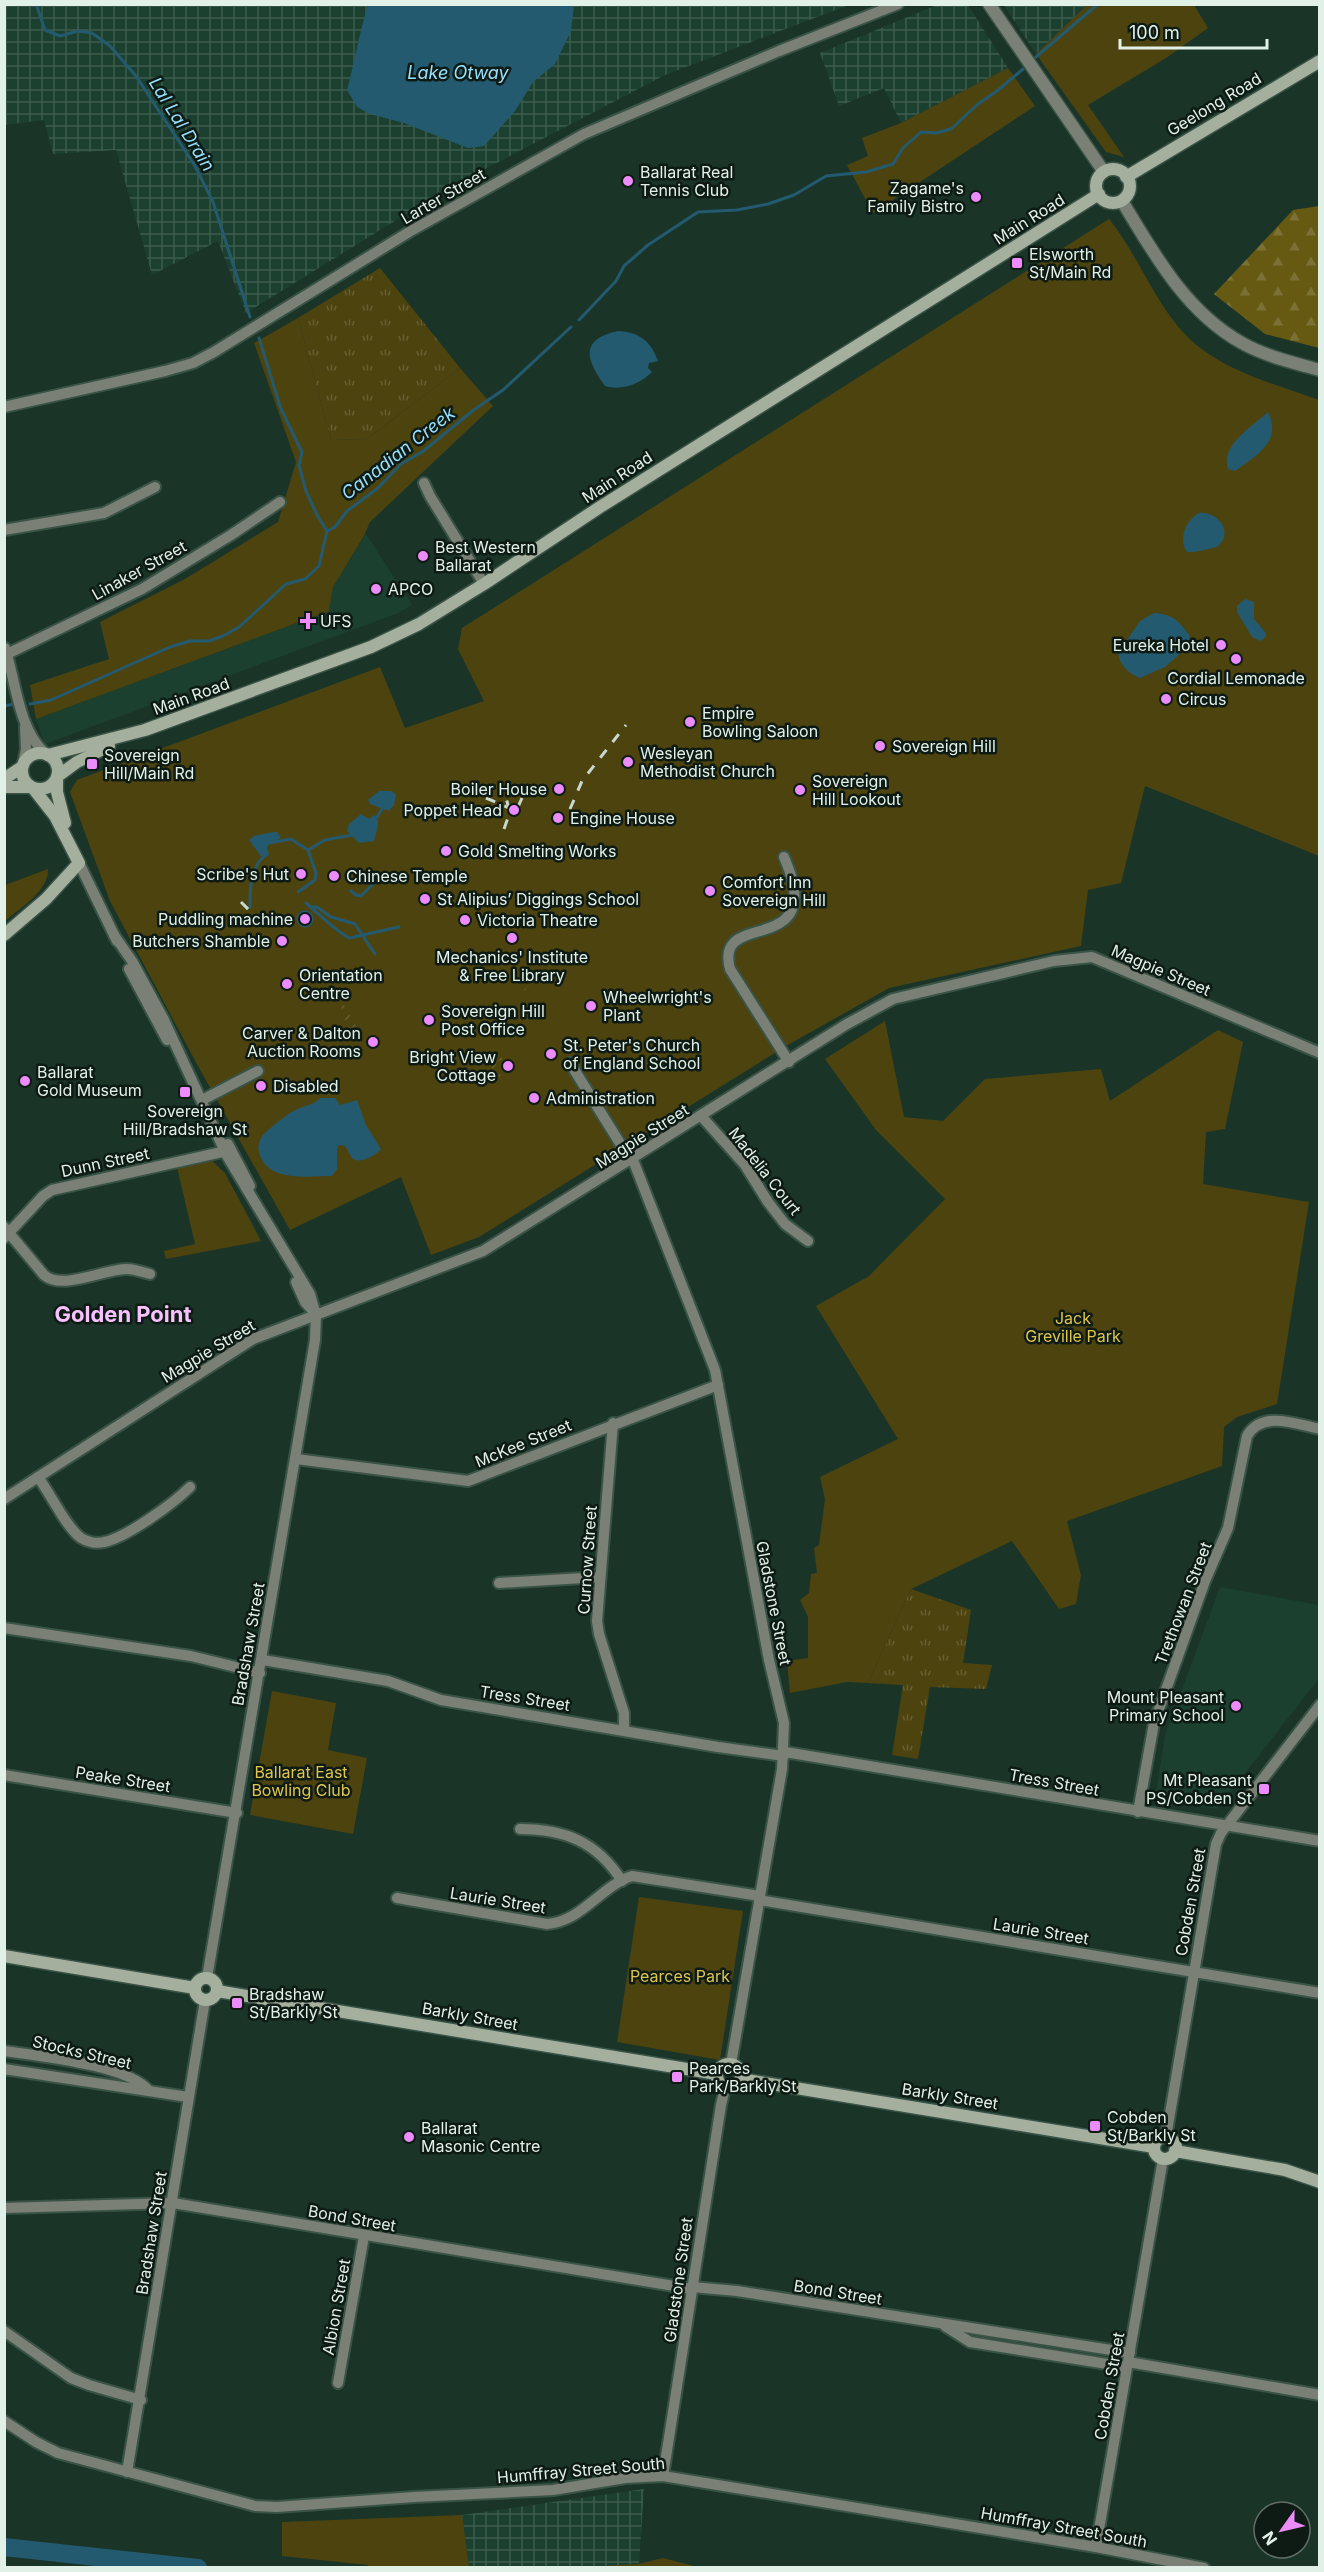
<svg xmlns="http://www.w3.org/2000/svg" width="1324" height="2572" font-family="Inter,sans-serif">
	<defs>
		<pattern id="industrial-grid" width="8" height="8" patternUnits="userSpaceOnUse" patternTransform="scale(1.5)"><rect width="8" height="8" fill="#1c4030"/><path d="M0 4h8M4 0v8" fill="none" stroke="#3d5c4e"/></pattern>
		<pattern id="grass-tufts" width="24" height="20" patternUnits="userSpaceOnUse" patternTransform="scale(1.5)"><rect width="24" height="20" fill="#4d430f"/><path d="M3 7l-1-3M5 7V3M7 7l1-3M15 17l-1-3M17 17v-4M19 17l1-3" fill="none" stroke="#665f32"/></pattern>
		<pattern id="forest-firs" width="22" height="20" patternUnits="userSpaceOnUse" patternTransform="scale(1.5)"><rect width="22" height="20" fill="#665912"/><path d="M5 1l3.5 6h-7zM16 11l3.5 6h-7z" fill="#7c7134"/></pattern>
		<pattern id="garden-furrows" width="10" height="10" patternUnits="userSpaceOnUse" patternTransform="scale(1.5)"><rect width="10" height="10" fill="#4d430f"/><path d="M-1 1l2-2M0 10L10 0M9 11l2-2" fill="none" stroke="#665f32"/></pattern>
	</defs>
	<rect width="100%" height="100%" fill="#1a3528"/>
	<g fill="#1c4030">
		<polygon points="366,534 412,605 398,613 45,744 36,719 329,611 333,587"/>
		<polygon points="1220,1587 1319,1605 1320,1677 1217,1809 1155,1799 1165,1735"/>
	</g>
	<g fill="url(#industrial-grid)">
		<polygon points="4,5 849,5 665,75 445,190 246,313 218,241 152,275 116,150 53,154 44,120 5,125"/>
		<polygon points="937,5 968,5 1008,68 901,123 884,88 839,106 820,53"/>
		<polygon points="1004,5 1087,5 1036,54"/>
		<polygon points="644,2489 639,2564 584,2568 469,2567 462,2515"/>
	</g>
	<g fill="url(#grass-tufts)">
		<polygon points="380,268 460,368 367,439 331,440 298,318"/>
		<polygon points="911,1589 971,1610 963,1663 992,1665 986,1689 930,1687 918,1759 892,1755 903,1685 868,1683"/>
	</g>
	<polygon fill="url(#forest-firs)" points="1319,206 1320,206 1319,348 1265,334 1214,294 1293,210"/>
	<g fill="#4d430f">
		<polygon points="1087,5 1194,5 1208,28 1166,58 1088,105 1124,157 1106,152 1036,54"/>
		<polygon points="1008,68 1035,106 873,213 847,165 868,156 862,138 901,123"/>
		<path d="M1109,219c26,32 41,72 67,105 34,44 93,58 143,76v456l-174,-70 -24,97 -33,7 -7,56 -192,42 -103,58 -307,191 -48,18 -30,-78 -111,53 -92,-164 -88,-165 -40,-109 7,-12 303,-113 25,61 79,-27 -26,-52 4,-21z"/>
		<polygon points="298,318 331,440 367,439 460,368 493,406 370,522 364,536 333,587 329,611 36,719 30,685 109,659 100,622 185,579 278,522 296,462 254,343"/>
		<path d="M48,869c1,22 -28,39 -43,52v-36z"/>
		<polygon points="885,1021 904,1117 943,1121 985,1079 1101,1069 1110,1101 1218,1030 1243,1042 1225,1129 1206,1132 1203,1184 1309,1202 1277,1404 1237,1417 1224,1427 1222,1466 1067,1521 1081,1575 1076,1604 1059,1609 1012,1541 911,1589 868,1683 847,1682 790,1693 787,1661 808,1658 808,1617 800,1600 809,1593 811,1574 817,1573 814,1548 819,1545 825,1499 820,1477 898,1439 816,1306 869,1276 945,1199 876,1130 825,1059"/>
		<polygon points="211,1160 225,1173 261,1241 166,1259 164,1251 195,1244 177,1167"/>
		<polygon points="272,1691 336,1703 328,1750 367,1758 353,1834 250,1815"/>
		<polygon points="639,1897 743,1911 720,2060 617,2042"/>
		<polygon points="462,2515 469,2567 368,2567 368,2565 282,2556 282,2522"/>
		<polygon points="663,2558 698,2567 584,2567 638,2564"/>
	</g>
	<g fill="url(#garden-furrows)">
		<polygon points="517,968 532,981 524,991 510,978"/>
		<polygon points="344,1005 357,1028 353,1033 348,1031 341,1006"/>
		<polygon points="490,1051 500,1055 503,1059 495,1063 501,1076 496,1077 486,1054"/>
	</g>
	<g fill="#245a6f">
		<path d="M368,5v-1l206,1 -3,26 -16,33 -22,18 -18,29 -31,35 -16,2 -64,-25 -34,-9 -13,-7 -10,-17c8,-29 12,-57 21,-85z"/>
		<path d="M618,331c21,1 33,10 40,30l-9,2 -1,5 4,4c-12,12 -30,19 -47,14 -19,-27 -26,-46 13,-55z"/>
		<path d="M1268,412c15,30 -13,44 -33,59l-7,-2c-8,-24 25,-43 40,-57z"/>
		<path d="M1199,513c19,-2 36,20 18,34 -10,2 -21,6 -30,5 -9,-13 -1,-32 12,-39z"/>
		<polygon points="1245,599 1254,602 1254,619 1266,633 1266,636 1261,641 1252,637 1237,612 1237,606"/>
		<path d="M1154,613c19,1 25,8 36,23l-2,11 -23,20 -25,11c-13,-5 -23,-16 -22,-30l9,-8 13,-19z"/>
		<polygon points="379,791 391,791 396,794 394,805 389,811 370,804 368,800"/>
		<path d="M361,814l8,5 5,-4c8,6 2,17 0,26l-15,2 -12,-12 2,-7z"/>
		<polygon points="273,832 277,832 281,838 271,842 267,847 269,855 263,859 249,840 254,836"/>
		<path d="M321,1098h14l5,7 17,-5 9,25 15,24c-5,6 -20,15 -28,10 -3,-3 -5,-9 -8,-13l-6,-1 -2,3v21l-5,7c-23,0 -66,7 -73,-24 -2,-7 1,-15 7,-20 9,-8 23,-20 34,-24 8,-3 14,-4 21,-10z"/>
	</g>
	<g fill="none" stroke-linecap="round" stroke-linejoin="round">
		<g stroke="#245a6f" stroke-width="3">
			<polyline points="36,4 45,30 60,36 78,31 92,33 110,46 136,76 195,166 213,202 250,317"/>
			<polyline points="1036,57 1098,4"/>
			<polyline points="579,320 616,281 624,266 648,245 698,212 737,210 768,204 794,195 826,176 866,172 893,164 903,148 921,132 936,133 951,129 978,104 997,91 1023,69"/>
			<polyline points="259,338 281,409 302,452 299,465 306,491 317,515 327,531"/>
			<polyline points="30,704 51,700 170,647 190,641 209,641 223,636 239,627 286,584 305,579 319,566 327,531 335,527 347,511 378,488 401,464 422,452 475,409 503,390 571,327"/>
			<polyline points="4,706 14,704"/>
			<polyline points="377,817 382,809"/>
			<polyline points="269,843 291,839 308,850"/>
			<polyline points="351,891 356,895 361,896 375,882 378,874"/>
			<polyline points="298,892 315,880 316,873 308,850 325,840 352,835"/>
			<path d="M306,903c14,12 26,25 43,35l50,-11"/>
			<path d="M250,907c0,-17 0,-37 13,-50"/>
			<polyline points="312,907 317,907 331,917 355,924 375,954"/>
		</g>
		<circle stroke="#245a6f" stroke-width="10" cx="305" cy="919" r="3.5"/>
		<polyline stroke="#245a6f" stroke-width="18" points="4,2547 198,2568"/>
		<defs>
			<g id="minor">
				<polyline points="4,407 165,371 193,363 214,352 409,232 584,134 779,51 898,4"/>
				<polyline points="424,483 430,496 484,584"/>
				<polyline points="4,530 104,513 155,487"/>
				<path d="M5,648c11,33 13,82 41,106"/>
				<polyline points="7,654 142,589 231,535 280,502"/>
				<polyline points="23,764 26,749 25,727"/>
				<path d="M784,857c4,10 9,21 10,32 7,61 -79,25 -64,80l59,93"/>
				<polyline points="79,863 117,941"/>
				<polyline points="114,935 132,961 164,1020 227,1156 310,1294 316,1315 315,1340 207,1978"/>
				<polyline points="129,969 167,1040"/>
				<polyline points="570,1063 631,1161"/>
				<polyline points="204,1099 258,1071"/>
				<polyline points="702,1117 745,1165 768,1202 785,1224 808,1241"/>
				<polyline points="228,1144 250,1186"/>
				<polyline points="633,1160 715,1370 769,1660 784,1723 782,1769 731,2064"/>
				<path d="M4,1227l40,48c18,16 60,-6 83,-6 7,0 15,3 23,5"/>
				<polyline points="4,1238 43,1196 52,1190 231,1150"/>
				<polyline points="296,1282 305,1302 316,1314"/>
				<polyline points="613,1423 597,1621 599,1634 624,1713 624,1730"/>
				<polyline points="296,1459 468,1481 718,1385"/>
				<path d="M38,1477c12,16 28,50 43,61 7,4 15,6 23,4 22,-4 70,-39 86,-55"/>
				<polyline points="4,1499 253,1339 483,1251 847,1024 893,999 1054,961 1092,957 1320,1053"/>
				<polyline points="499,1583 600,1577"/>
				<polyline points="4,1628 191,1656 260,1673"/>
				<polyline points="263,1660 388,1681 441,1700 718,1747 784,1756"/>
				<polyline points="785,1752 1320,1841"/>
				<polyline points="4,1775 237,1813"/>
				<path d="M1138,1812l16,-89 51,-142 23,-53 19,-92c15,-26 49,-12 73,-7"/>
				<path d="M520,1829c45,0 77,13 102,52"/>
				<path d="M397,1898l150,26c34,-2 54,-38 85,-48l128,20"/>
				<polyline points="759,1900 1320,1993"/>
				<path d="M4,2051c34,5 125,14 145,40"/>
				<polyline points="4,2069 188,2097"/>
				<polyline points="1166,2137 1216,1844 1221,1833 1320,1705"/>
				<polyline points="4,2208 173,2203 692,2289"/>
				<polyline points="692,2287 737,2291 1130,2353"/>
				<polyline points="945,2326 970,2342 1126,2367"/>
				<polyline points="4,2331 71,2378 89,2385 141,2400"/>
				<polyline points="1128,2362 1320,2395"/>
				<polyline points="338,2383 364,2236"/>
				<polyline points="4,2421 36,2442 58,2453 255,2506 277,2507 414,2497 553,2490 625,2478 663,2476 1096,2547 1204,2568"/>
				<polyline points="127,2472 205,2000"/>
				<polyline points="663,2476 721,2105 725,2088"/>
				<polyline points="1096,2547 1163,2159"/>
			</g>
			<g id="tertiary">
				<polyline points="989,4 1104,172"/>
				<path d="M1122,201c32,53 64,111 120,142 23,13 52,20 78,27"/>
			</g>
			<g id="secondary">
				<circle cx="1113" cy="186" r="17"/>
				<polyline points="1126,177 1320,61"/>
				<circle cx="40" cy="771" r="18"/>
				<polyline points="48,755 145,730 371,647 419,624 484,584 600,507 1099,194"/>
				<polyline points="58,776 77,762 109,746"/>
				<polyline points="57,777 57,792 65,823"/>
				<polyline points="4,779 22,767"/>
				<polyline points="4,787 31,787"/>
				<polyline points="4,935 46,899 79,863 55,816 33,788"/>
				<polyline points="4,1956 195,1988"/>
				<circle cx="206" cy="1989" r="11"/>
				<polyline points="217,1991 717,2074"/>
				<circle cx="729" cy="2076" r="12"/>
				<polyline points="741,2079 1154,2147"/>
				<circle cx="1165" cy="2148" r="11"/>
				<polyline points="1175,2151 1285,2170 1320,2182"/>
			</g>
		</defs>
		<use href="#minor" stroke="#3a5347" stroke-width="14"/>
		<use href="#tertiary" stroke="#3a5347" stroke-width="15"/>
		<use href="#secondary" stroke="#3a5347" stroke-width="15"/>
		<use href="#minor" stroke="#7a8075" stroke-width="10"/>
		<use href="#tertiary" stroke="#7a8075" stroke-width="12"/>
		<use href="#secondary" stroke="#a5af9d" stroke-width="12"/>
		<g stroke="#c8d9cf" stroke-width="3" stroke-dasharray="10 10" stroke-linecap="butt">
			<polyline points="486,798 509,808"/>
			<polyline points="518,807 522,798"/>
			<polyline points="570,809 582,781 626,725"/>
			<polyline points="504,829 510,812 506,798"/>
			<polyline points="241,902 257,918"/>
		</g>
	</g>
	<g fill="#ec8cfa" stroke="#0e1a14" stroke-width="2">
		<circle cx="628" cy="181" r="6"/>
		<circle cx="976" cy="197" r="6"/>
		<rect x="1011" y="257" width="12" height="12" rx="3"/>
		<circle cx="423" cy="556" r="6"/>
		<circle cx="376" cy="589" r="6"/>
		<path d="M305 612h6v6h6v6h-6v6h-6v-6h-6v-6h6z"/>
		<circle cx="1221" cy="645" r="6"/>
		<circle cx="1236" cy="659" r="6"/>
		<circle cx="1166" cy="699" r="6"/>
		<circle cx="690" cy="722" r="6"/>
		<circle cx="880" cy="746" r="6"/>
		<circle cx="628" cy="762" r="6"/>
		<rect x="86" y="758" width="12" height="12" rx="3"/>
		<circle cx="559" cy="789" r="6"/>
		<circle cx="800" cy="790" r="6"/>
		<circle cx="514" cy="810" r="6"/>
		<circle cx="558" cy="818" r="6"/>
		<circle cx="446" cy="851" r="6"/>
		<circle cx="301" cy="874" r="6"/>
		<circle cx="334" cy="876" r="6"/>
		<circle cx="710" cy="891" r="6"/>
		<circle cx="425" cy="899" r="6"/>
		<circle cx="305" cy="919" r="6"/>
		<circle cx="465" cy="920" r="6"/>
		<circle cx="512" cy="938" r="6"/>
		<circle cx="282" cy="941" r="6"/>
		<circle cx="287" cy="984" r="6"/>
		<circle cx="591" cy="1006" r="6"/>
		<circle cx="429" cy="1020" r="6"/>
		<circle cx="373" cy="1042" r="6"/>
		<circle cx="551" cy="1054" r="6"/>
		<circle cx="508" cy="1066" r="6"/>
		<circle cx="25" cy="1081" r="6"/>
		<circle cx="261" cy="1086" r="6"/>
		<rect x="179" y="1086" width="12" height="12" rx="3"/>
		<circle cx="534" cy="1098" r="6"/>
		<circle cx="1236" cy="1706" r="6"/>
		<rect x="1258" y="1783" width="12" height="12" rx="3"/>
		<rect x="231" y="1997" width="12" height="12" rx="3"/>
		<rect x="671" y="2071" width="12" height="12" rx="3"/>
		<rect x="1089" y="2120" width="12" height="12" rx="3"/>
		<circle cx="409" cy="2137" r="6"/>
	</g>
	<g text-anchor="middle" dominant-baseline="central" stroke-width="5" stroke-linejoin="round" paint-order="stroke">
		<g font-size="16" fill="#e1f1e8" stroke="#0e1a14">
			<text transform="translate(1214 104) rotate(-31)">Geelong Road</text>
			<text transform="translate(443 196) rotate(-30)">Larter Street</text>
			<text transform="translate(1029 219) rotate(-32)">Main Road</text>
			<text transform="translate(617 477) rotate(-33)">Main Road</text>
			<text transform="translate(139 570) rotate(-29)">Linaker Street</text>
			<text transform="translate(191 696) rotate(-20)">Main Road</text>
			<text transform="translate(1161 970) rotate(23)">Magpie Street</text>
			<text transform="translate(642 1136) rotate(-32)">Magpie Street</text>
			<text transform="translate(105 1162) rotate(-12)">Dunn Street</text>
			<text transform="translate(765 1171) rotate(52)">Madelia Court</text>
			<text transform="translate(208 1351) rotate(-31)">Magpie Street</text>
			<text transform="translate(523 1443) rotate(-22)">McKee Street</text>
			<text transform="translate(587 1560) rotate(-86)">Curnow Street</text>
			<text transform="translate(774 1603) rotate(79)">Gladstone Street</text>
			<text transform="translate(1183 1603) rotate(-69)">Trethowan Street</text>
			<text transform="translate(248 1644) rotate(-80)">Bradshaw Street</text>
			<text transform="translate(525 1698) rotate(9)">Tress Street</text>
			<text transform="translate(123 1779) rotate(9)">Peake Street</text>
			<text transform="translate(1054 1782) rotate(10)">Tress Street</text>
			<text transform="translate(498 1900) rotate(9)">Laurie Street</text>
			<text transform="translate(1190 1902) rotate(-80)">Cobden Street</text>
			<text transform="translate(1041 1931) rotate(9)">Laurie Street</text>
			<text transform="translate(470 2016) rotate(10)">Barkly Street</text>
			<text transform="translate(82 2052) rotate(13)">Stocks Street</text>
			<text transform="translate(950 2096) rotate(9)">Barkly Street</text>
			<text transform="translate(352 2218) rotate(10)">Bond Street</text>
			<text transform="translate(151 2233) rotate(-81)">Bradshaw Street</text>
			<text transform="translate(678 2280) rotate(-82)">Gladstone Street</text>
			<text transform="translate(838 2292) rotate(9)">Bond Street</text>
			<text transform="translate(336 2307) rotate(-80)">Albion Street</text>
			<text transform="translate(1109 2386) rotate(-80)">Cobden Street</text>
			<text transform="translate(581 2470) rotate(-5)">Humffray Street South</text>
			<text transform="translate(1064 2527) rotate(10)">Humffray Street South</text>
		</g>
		<g font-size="16" fill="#e1f1e8" stroke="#0e1a14" text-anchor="start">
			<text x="640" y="172">Ballarat Real<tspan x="640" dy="18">Tennis Club</tspan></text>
			<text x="964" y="188" text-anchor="end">Zagame's<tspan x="964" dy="18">Family Bistro</tspan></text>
			<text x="1029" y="254">Elsworth<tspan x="1029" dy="18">St/Main Rd</tspan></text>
			<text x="435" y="547">Best Western<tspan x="435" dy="18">Ballarat</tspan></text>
			<text x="388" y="589">APCO</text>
			<text x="320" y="621">UFS</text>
			<text x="1209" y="645" text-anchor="end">Eureka Hotel</text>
			<text x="1236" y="678" text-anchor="middle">Cordial Lemonade</text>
			<text x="1178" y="699">Circus</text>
			<text x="702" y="713">Empire<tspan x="702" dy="18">Bowling Saloon</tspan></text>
			<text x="892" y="746">Sovereign Hill</text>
			<text x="640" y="753">Wesleyan<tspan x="640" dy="18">Methodist Church</tspan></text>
			<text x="104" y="755">Sovereign<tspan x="104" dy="18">Hill/Main Rd</tspan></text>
			<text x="812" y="781">Sovereign<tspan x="812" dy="18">Hill Lookout</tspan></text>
			<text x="547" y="789" text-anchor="end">Boiler House</text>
			<text x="502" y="810" text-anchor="end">Poppet Head</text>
			<text x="570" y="818">Engine House</text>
			<text x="458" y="851">Gold Smelting Works</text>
			<text x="289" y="874" text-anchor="end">Scribe's Hut</text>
			<text x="346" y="876">Chinese Temple</text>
			<text x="722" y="882">Comfort Inn<tspan x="722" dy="18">Sovereign Hill</tspan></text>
			<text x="437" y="899">St Alipius’ Diggings School</text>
			<text x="293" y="919" text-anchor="end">Puddling machine</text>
			<text x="477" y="920">Victoria Theatre</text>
			<text x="270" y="941" text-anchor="end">Butchers Shamble</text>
			<text x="512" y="957" text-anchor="middle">Mechanics' Institute<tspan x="512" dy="18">&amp; Free Library</tspan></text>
			<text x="299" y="975">Orientation<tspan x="299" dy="18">Centre</tspan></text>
			<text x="603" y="997">Wheelwright's<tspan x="603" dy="18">Plant</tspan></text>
			<text x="441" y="1011">Sovereign Hill<tspan x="441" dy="18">Post Office</tspan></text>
			<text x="361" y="1033" text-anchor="end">Carver &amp; Dalton<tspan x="361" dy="18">Auction Rooms</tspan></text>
			<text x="563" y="1045">St. Peter's Church<tspan x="563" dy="18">of England School</tspan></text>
			<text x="496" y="1057" text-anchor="end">Bright View<tspan x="496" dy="18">Cottage</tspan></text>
			<text x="37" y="1072">Ballarat<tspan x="37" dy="18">Gold Museum</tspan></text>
			<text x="273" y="1086">Disabled</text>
			<text x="546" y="1098">Administration</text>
			<text x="185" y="1111" text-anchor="middle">Sovereign<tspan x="185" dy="18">Hill/Bradshaw St</tspan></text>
			<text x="1224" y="1697" text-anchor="end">Mount Pleasant<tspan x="1224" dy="18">Primary School</tspan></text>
			<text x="1252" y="1780" text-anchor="end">Mt Pleasant<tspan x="1252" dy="18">PS/Cobden St</tspan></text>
			<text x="249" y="1994">Bradshaw<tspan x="249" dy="18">St/Barkly St</tspan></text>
			<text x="689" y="2068">Pearces<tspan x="689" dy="18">Park/Barkly St</tspan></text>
			<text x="1107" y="2117">Cobden<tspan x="1107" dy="18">St/Barkly St</tspan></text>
			<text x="421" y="2128">Ballarat<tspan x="421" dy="18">Masonic Centre</tspan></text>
		</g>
		<g font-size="16" fill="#dec54e" stroke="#0e1a14">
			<text x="1073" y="1318">Jack<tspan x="1073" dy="18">Greville Park</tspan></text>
			<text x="301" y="1772">Ballarat East<tspan x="301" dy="18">Bowling Club</tspan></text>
			<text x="680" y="1976">Pearces Park</text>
		</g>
		<g font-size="18" font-style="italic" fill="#96dffd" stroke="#0e1a14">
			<text x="458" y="72">Lake Otway</text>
			<text transform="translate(182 124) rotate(58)">Lal Lal Drain</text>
			<text transform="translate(398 453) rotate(-38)">Canadian Creek</text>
		</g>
		<g font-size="22" font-weight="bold" fill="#f7c1fe" stroke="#0e1a14">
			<text x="123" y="1314">Golden Point</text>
		</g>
	</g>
	<rect width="1324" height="2572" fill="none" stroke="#e1f1e8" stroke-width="12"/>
	<g transform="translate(1282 2530) rotate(236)"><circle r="28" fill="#0e1a14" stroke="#627069" stroke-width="1.5"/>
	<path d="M0-4.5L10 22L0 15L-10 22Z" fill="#ec8cfa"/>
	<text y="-9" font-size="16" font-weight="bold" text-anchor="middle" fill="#e1f1e8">N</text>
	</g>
	<path d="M1120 39v9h147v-9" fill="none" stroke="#e1f1e8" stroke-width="3"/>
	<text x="1129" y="39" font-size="18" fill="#e1f1e8" stroke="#0e1a14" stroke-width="4.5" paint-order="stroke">100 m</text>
</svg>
